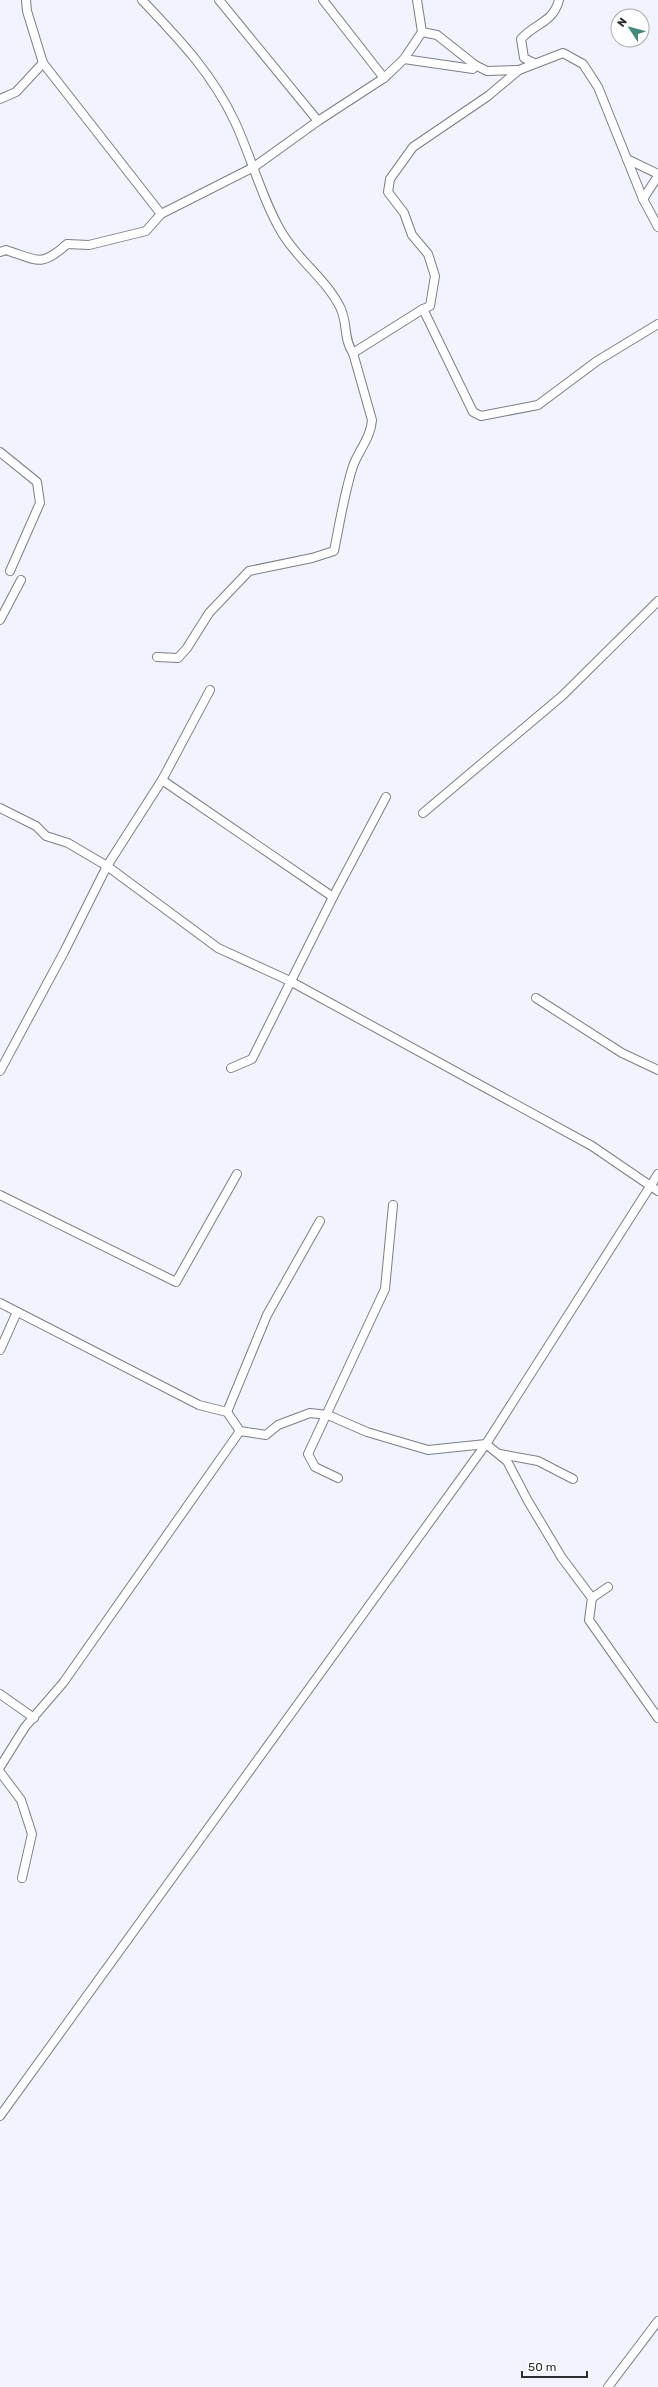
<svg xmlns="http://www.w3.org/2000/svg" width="658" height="2387" font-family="Rubik,sans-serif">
	<rect width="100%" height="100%" fill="#f1f4fe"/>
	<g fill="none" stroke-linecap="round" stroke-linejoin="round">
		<defs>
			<g id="minor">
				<polyline points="26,0 27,11 43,63 161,214"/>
				<path d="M142,0c37,39 70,73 93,122 17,37 27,77 47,111 16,27 44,46 58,74 8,15 3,32 13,46l19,67c-1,17 -13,30 -19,46 -9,28 -13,56 -19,85l-22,7 -63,13 -40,42 -22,35 -9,10 -21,-1"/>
				<polyline points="219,0 318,121"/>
				<polyline points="323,0 384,78"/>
				<polyline points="417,0 422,32 437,35 475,65 487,71 519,70"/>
				<polyline points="404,59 473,69 475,65"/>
				<path d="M534,63l-10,-5 -3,-19c14,-16 32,-16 38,-39"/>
				<polyline points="0,99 16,92 43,63"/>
				<polyline points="627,159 658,174"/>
				<polyline points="643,199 658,176"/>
				<polyline points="658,227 643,199 598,87 583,64 563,53 519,70 488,96 413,147 390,179 388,192 404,213 412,235 428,254 435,276 430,306 423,309 473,412 481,416 538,405 597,361 658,324"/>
				<path d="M0,252l6,-2c31,10 35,18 61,-6l22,1 57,-14 15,-17 93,-47 64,-46 66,-43 20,-19 18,-27"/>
				<polyline points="353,353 423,309"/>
				<polyline points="0,452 37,482 40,503 10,571"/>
				<polyline points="0,620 21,580"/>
				<polyline points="162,780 333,897"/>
				<polyline points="0,808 36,826 46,836 68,843 107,866 218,948 290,981 592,1146 658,1191"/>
				<polyline points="423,813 562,696 658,601"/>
				<polyline points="536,998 622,1053 658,1070"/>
				<polyline points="231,1068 252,1059 333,897 386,797"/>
				<polyline points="0,1071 64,952 107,866 162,780 210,690"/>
				<polyline points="0,1195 176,1282 237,1174"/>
				<polyline points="0,1303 199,1405 227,1412 240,1431 266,1435 278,1425 310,1413 328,1415 367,1432 428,1450 486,1444 507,1461 528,1501 562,1558 592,1598"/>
				<polyline points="0,1350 17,1312"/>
				<polyline points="227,1412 267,1315 320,1221"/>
				<polyline points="500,1454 538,1461 573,1479"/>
				<polyline points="338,1478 315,1467 308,1454 385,1289 393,1205"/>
				<polyline points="608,1587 592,1598 589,1620 658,1718"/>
				<polyline points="0,1694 34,1718"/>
				<polyline points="0,1767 25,1727 63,1683 240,1431"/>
				<polyline points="0,1772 21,1800 32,1834 22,1878"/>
				<polyline points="0,2116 486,1444 658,1174"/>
				<polyline points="608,2387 658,2321"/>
			</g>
		</defs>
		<use href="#minor" stroke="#7c7e87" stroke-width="10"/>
		<use href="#minor" stroke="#fff" stroke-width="8"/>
	</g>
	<g transform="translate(630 28) rotate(306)"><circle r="19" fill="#ffffff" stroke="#ababad"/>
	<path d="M0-3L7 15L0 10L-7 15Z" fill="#43887d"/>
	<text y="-6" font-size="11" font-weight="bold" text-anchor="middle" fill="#2c2d31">N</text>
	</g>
	<path d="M522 2371v6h65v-6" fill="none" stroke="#2c2d31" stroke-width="2"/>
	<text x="528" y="2371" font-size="12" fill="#2c2d31" stroke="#ffffff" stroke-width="3" paint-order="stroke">50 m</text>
</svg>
